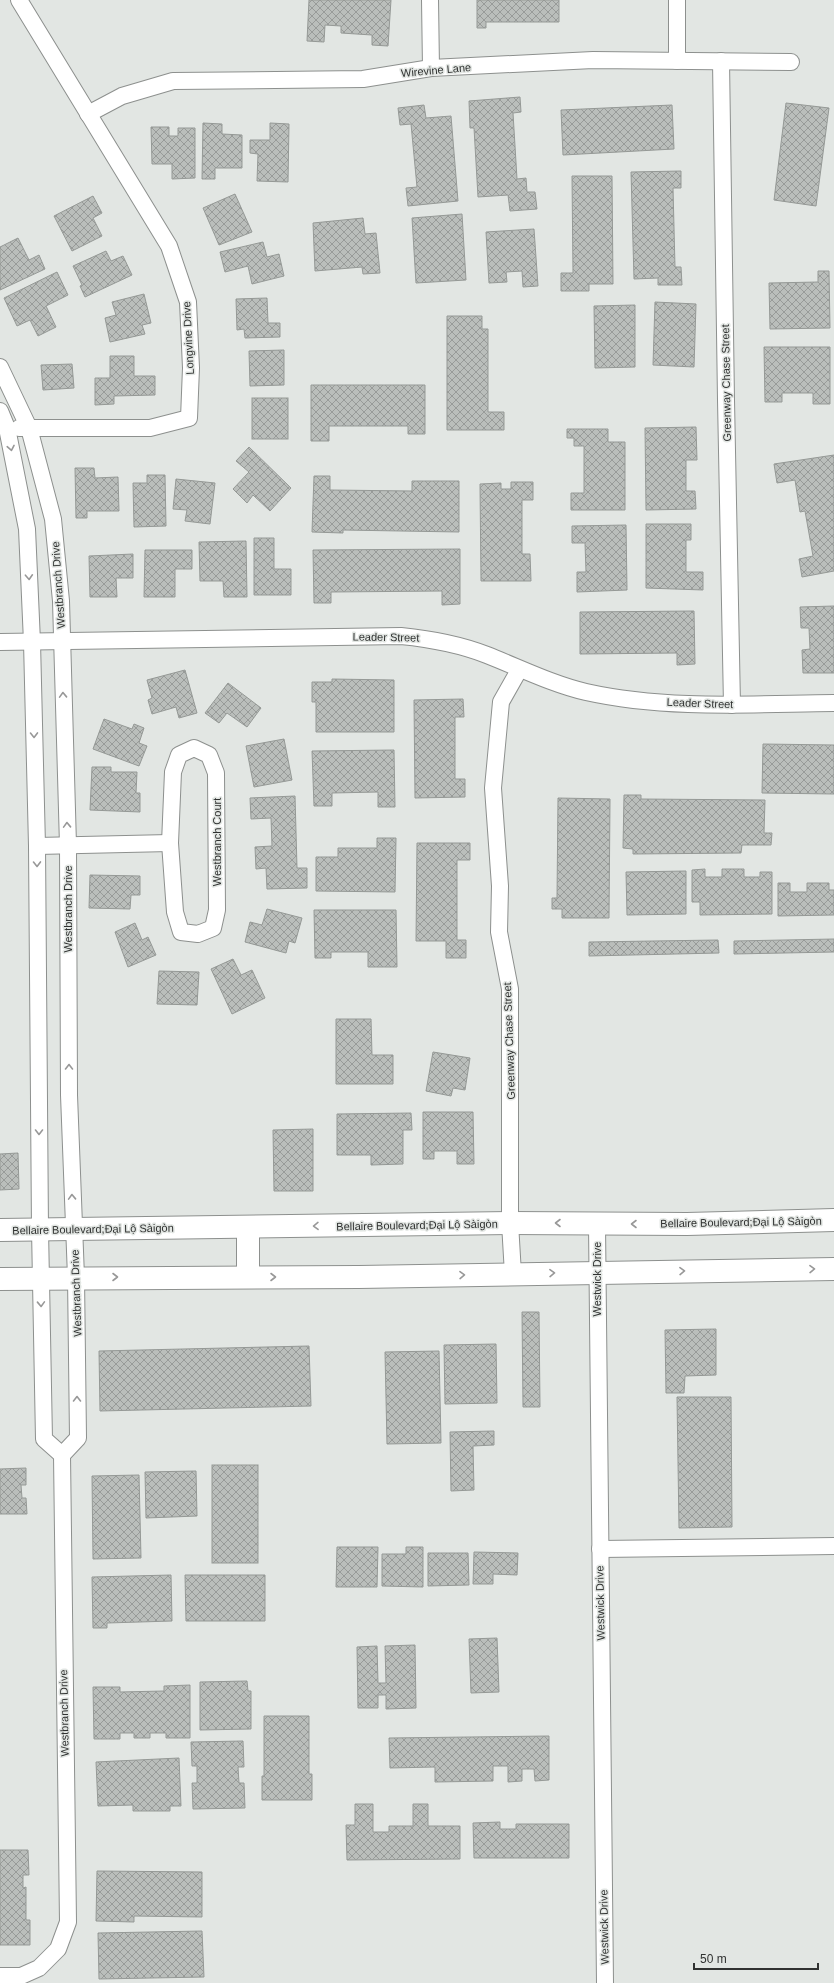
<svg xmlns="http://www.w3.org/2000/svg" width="834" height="1983" font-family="Helvetica,sans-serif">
	<defs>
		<pattern id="building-cross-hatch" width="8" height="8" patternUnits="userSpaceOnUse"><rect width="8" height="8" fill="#babebb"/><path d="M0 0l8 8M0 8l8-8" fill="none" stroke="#989b99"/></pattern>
	</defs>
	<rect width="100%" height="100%" fill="#e2e6e3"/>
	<g fill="url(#building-cross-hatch)" stroke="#959996">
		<polygon points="309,0 391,0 388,46 372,45 372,35 341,33 341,26 325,25 324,42 307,41"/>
		<polygon points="477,0 559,0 559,22 486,22 486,28 477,28"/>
		<polygon points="520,97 521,112 513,113 517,179 526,178 527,192 535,192 537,209 510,211 508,195 478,197 474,128 470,128 469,101"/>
		<polygon points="786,103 829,108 816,206 774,200"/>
		<polygon points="424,105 426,118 451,116 458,201 408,206 406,188 417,187 411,124 400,125 398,108"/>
		<polygon points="672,105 674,149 563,155 561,110"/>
		<polygon points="203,123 222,124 222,134 242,135 242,168 215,168 215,179 202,179"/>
		<polygon points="270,123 289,124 288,182 257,181 258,154 250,153 250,140 270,140"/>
		<polygon points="151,127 169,127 169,136 178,136 178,128 195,128 195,178 172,179 172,164 152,164"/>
		<polygon points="681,171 681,188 673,188 675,267 681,267 682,285 658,285 658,278 634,279 631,172"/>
		<polygon points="572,176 612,176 613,284 589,284 589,291 561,291 561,273 573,273"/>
		<polygon points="235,194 252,232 219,245 203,208"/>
		<polygon points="93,196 102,213 93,218 102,236 72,251 54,216"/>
		<polygon points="462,214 466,280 416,283 412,218"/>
		<polygon points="363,218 365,234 376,233 380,273 363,274 362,267 315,271 313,223"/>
		<polygon points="534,229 538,286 523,287 522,271 506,272 507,282 489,283 486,232"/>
		<polygon points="18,238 29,260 39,255 45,269 0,290 0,247"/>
		<polygon points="263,242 267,257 279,254 284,276 252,284 248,266 225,272 220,252"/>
		<polygon points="106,251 111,261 123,256 132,275 85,297 80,286 82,285 73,266"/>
		<polygon points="818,271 829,271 830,328 770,329 769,283 818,282"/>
		<polygon points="57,272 68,295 46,306 56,327 38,336 30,320 17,326 4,298"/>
		<polygon points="144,294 151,323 142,325 145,334 110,342 105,318 116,315 112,302"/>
		<polygon points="267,298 268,323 280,323 280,337 245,338 244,329 237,330 236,299"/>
		<polygon points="655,302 696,304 694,367 653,365"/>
		<polygon points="635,305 635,367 595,368 594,306"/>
		<polygon points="447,316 482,316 482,329 488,329 488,412 504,412 504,430 447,430"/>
		<polygon points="764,347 830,347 830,404 813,404 813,393 782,393 782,402 765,402"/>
		<polygon points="284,350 284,385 250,386 249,351"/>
		<polygon points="110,356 134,356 134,376 155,376 155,395 114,396 114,404 95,405 95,378 110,378"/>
		<polygon points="72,364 74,388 43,390 41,365"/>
		<polygon points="311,385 425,385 425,434 408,434 408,426 329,426 329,441 311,441"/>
		<rect x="252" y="398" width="36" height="41"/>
		<polygon points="696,427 697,460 686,460 686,491 695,491 696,509 646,510 645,428"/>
		<polygon points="567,429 608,429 608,442 625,442 625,510 571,510 571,493 584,493 584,446 574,446 574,438 567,438"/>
		<polygon points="249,447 291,488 270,511 253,495 247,503 233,489 249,472 236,461"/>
		<polygon points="834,455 834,571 802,577 799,559 813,556 805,511 800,512 795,480 777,483 774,464"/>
		<polygon points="75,468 94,468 95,478 118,477 119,511 87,511 87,518 76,518"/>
		<polygon points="147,475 165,475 166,526 134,527 133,483 147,483"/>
		<polygon points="314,476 330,476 330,490 412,491 412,481 459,481 459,532 343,530 343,533 312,532"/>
		<polygon points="176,479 215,483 210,524 185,521 187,510 173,509"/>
		<polygon points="511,482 533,482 533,500 522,500 522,554 530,554 531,581 481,581 480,484 501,483 501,489 511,489"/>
		<polygon points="646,524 691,524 691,540 686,540 686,572 703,572 703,590 646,588"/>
		<polygon points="626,525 627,590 577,592 577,572 586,572 585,543 572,543 572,526"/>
		<polygon points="254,538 274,538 274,569 291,569 291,595 254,595"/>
		<polygon points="246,541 247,597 224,597 223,581 200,581 199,542"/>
		<polygon points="460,549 460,604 442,605 442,591 331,592 331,603 314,603 313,550"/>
		<polygon points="145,550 192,550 192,569 175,569 175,597 144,597"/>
		<polygon points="133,554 133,578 116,578 117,597 90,597 89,556"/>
		<polygon points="834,606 834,673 803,673 802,650 810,649 809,628 801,628 800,607"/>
		<polygon points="694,611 695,664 677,665 677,653 580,654 580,612"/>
		<polygon points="185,670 197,713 179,718 176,707 152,714 148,700 152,698 147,680"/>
		<polygon points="332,679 394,680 394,732 316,732 316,702 312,702 312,682 332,682"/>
		<polygon points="228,683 261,708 247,727 227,713 219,723 205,713"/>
		<polygon points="463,699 464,717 455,717 455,779 465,779 465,797 415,798 414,700"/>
		<polygon points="104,719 132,729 134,724 144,728 139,743 147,746 139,766 93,749"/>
		<polygon points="284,739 292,780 254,787 246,746"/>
		<polygon points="763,744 834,745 834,794 762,793"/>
		<polygon points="394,750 395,807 378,807 378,792 332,793 332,806 314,806 312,751"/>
		<polygon points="92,767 111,767 111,772 137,772 136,793 140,793 140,812 90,810"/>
		<polygon points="624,795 641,795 641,799 765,800 764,833 772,833 771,845 742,845 741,853 633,854 633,849 623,848"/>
		<polygon points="295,796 297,868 307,868 307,888 267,889 266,868 256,869 255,847 272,846 271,818 251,819 250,798"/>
		<polygon points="558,798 610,799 609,918 562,918 562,909 552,909 552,898 557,898"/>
		<polygon points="377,838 396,838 395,892 316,891 316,857 338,857 338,848 377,848"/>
		<polygon points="417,843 470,843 470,860 457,860 457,940 466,940 466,958 446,958 446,941 416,941"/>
		<polygon points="705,869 705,877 722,877 722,869 744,869 744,877 760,877 760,872 772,872 772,914 700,915 700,902 692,902 692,870"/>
		<polygon points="686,871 686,914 627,915 626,872"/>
		<polygon points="90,875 140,876 140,895 131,895 130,909 89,908"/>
		<polygon points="778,883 790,883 790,892 807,892 807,883 829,883 829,890 834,890 834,915 778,916"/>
		<polygon points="267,909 302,918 295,943 289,941 286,953 245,942 250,922 262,925"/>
		<polygon points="314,910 396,910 397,967 368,967 368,952 331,952 331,958 315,958"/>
		<polygon points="135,923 142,940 148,937 156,955 128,967 115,932"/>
		<polygon points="834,939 834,952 734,954 734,941"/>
		<polygon points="718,940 719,953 589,956 589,942"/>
		<polygon points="233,959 241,975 252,970 265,998 232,1014 211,969"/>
		<polygon points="159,971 199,972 197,1005 157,1004"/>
		<polygon points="336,1019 371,1019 372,1055 393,1055 393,1084 336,1084"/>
		<polygon points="433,1052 470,1058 465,1090 453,1088 451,1096 426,1091"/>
		<polygon points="423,1112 473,1112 474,1164 457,1164 457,1151 434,1151 434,1159 423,1159"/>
		<polygon points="411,1113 412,1130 403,1130 403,1164 371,1165 371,1155 337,1155 337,1114"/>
		<polygon points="313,1129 313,1191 274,1191 273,1130"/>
		<polygon points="18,1153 19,1189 0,1190 0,1154"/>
		<polygon points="522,1312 539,1312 540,1407 523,1407"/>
		<polygon points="716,1329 716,1375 685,1376 684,1393 666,1393 665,1330"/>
		<polygon points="496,1344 497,1403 445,1404 444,1345"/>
		<polygon points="309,1346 311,1406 100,1411 99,1351"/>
		<polygon points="439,1351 441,1443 387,1444 385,1352"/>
		<polygon points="677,1397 731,1397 732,1527 679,1528"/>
		<polygon points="494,1431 494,1445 473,1446 474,1490 451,1491 450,1432"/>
		<rect x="212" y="1465" width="46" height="98"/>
		<polygon points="26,1468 26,1485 21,1485 22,1498 26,1498 27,1514 0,1514 0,1469"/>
		<polygon points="196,1471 197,1516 146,1518 145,1472"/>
		<polygon points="139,1475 141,1558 93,1559 92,1476"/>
		<polygon points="337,1547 378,1547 377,1587 336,1587"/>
		<polygon points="406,1547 423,1547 423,1587 382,1586 382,1554 406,1554"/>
		<polygon points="474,1552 518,1553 517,1575 493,1574 493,1584 473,1584"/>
		<polygon points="428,1553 468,1553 469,1585 428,1586"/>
		<polygon points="171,1575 172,1621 107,1623 107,1628 93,1628 92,1577"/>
		<polygon points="185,1575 265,1575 265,1621 186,1621"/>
		<polygon points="497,1638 499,1692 471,1693 469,1639"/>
		<polygon points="415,1645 416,1708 386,1709 386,1695 378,1695 378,1708 358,1708 357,1647 377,1646 378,1683 386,1683 385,1646"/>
		<polygon points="247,1681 248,1691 251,1691 251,1729 200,1730 200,1682"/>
		<polygon points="190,1685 190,1738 166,1738 166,1733 150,1733 150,1738 134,1738 134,1733 120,1733 120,1739 94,1739 93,1687 120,1687 120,1692 164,1691 164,1686"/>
		<polygon points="264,1716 309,1716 309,1774 312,1774 312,1800 262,1800 262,1776 264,1776"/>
		<polygon points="549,1736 549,1780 535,1781 534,1769 522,1769 522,1781 508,1782 508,1766 493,1766 493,1781 435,1782 435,1767 390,1768 389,1738"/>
		<polygon points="243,1741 244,1767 238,1767 239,1783 244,1783 245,1808 193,1809 192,1783 197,1783 197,1766 192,1766 191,1742"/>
		<polygon points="179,1758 181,1806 170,1806 170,1811 133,1811 133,1805 98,1806 96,1762"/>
		<polygon points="355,1804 373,1804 373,1832 389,1832 389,1826 413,1826 413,1804 428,1804 428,1826 460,1826 460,1859 347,1860 346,1825 355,1825"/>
		<polygon points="500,1822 500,1829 516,1829 516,1824 569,1824 569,1858 474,1858 473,1823"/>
		<polygon points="0,1850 28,1850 29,1875 23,1875 23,1888 26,1887 26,1920 30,1920 30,1945 0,1945"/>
		<polygon points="97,1871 202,1872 202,1917 134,1916 134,1922 96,1921"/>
		<polygon points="202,1931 204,1977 99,1979 98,1933"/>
	</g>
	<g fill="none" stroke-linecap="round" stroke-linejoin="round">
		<defs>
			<g id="street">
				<polyline points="430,0 431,68"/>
				<polyline points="677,0 677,61"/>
				<polyline points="721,61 726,400 732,705"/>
				<polyline points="88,114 122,96 173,81 363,79 431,68 593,60 791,62"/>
				<polyline points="0,367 29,428 53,519 61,601 68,845 69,1095 76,1277 78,1438 62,1455 68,1922 58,1949 39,1968 21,1976 0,1976"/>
				<polyline points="0,411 7,428 27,529 32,642 37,846 40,1229 44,1439 62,1455"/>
				<polyline points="19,428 150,428 189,418 191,368 188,302 169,246 19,0"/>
				<path d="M0,642l401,-6c30,3 58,8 86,19 33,13 65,29 99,37 81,18 166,12 248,11"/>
				<polygon points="194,748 209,755 216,773 217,910 213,928 198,934 181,932 175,912 170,843 173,772 179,755"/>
				<polyline points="37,846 170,843"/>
				<polyline points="597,1224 605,1983"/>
				<polyline points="513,1274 510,1223 510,989 499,932 500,886 493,788 501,702 519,670"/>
				<polyline points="600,1549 834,1546"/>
			</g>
			<g id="primary">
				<polyline points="248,1227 248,1277"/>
				<polyline points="0,1230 510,1223 687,1224 834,1220"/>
				<polyline points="0,1279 359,1277 834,1269"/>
			</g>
		</defs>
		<use href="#street" stroke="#8d908e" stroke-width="18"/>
		<use href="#primary" stroke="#8d908e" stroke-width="24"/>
		<use href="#street" stroke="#fff" stroke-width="16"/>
		<use href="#primary" stroke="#fff" stroke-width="22"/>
	</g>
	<defs><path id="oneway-chevron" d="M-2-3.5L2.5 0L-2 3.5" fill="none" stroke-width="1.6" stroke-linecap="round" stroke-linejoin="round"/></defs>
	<g stroke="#989898">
		<use href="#oneway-chevron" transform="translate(11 448) rotate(79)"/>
		<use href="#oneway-chevron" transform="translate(29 577) rotate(87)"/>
		<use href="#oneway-chevron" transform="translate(63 695) rotate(-92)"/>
		<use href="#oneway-chevron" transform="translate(34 735) rotate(89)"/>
		<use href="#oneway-chevron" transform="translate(67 825) rotate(-92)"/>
		<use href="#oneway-chevron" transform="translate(37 864) rotate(89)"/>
		<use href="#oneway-chevron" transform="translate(69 1067) rotate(-90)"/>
		<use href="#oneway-chevron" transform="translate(39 1132) rotate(90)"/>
		<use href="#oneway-chevron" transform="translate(72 1197) rotate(-92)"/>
		<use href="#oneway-chevron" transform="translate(558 1223) rotate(-180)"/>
		<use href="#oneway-chevron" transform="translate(634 1224) rotate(-180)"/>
		<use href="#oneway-chevron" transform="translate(316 1226) rotate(179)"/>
		<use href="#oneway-chevron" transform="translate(812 1269) rotate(-1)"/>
		<use href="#oneway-chevron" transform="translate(682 1271) rotate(-1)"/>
		<use href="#oneway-chevron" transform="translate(552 1273) rotate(-1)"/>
		<use href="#oneway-chevron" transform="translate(462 1275) rotate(-1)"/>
		<use href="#oneway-chevron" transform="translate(115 1277)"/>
		<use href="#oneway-chevron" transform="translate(273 1277)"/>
		<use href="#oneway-chevron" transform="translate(41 1304) rotate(88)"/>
		<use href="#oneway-chevron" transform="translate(77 1399) rotate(-90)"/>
	</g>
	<g text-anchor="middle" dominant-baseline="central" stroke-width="3" stroke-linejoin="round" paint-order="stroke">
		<g font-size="11" fill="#303231" stroke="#e2e6e3">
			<text transform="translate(436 70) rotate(-5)">Wirevine Lane</text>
			<text transform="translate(188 338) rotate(-93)">Longvine Drive</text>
			<text transform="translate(726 383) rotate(-91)">Greenway Chase Street</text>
			<text transform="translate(58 585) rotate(-94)">Westbranch Drive</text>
			<text transform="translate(386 637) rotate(1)">Leader Street</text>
			<text transform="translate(700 703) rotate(2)">Leader Street</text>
			<text transform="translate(217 842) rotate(-90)">Westbranch Court</text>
			<text transform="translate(68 909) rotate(-90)">Westbranch Drive</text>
			<text transform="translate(509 1041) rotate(-92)">Greenway Chase Street</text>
			<text transform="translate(741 1222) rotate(-1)">Bellaire Boulevard;Đại Lộ Sàigòn</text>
			<text transform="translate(417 1225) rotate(-1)">Bellaire Boulevard;Đại Lộ Sàigòn</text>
			<text transform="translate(93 1229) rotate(-1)">Bellaire Boulevard;Đại Lộ Sàigòn</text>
			<text transform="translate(597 1279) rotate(-90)">Westwick Drive</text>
			<text transform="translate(76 1293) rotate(-92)">Westbranch Drive</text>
			<text transform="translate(600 1603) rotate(-91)">Westwick Drive</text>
			<text transform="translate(64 1713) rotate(-91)">Westbranch Drive</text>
			<text transform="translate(604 1927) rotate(-91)">Westwick Drive</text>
		</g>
	</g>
	<path d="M694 1963v6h124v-6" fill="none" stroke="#303231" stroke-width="2"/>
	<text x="700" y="1963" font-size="12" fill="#303231" stroke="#e2e6e3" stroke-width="3" paint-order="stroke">50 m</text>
</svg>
